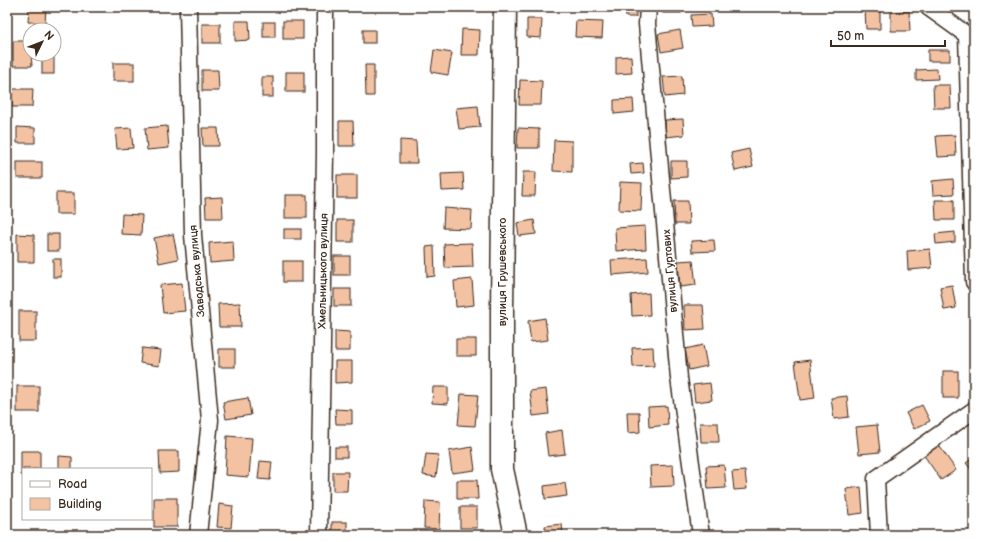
<svg xmlns="http://www.w3.org/2000/svg" width="981" height="542" font-family="'Balsamiq Sans',sans-serif">
	<rect width="100%" height="100%" fill="#fff"/>
	<filter id="ink" filterUnits="userSpaceOnUse"><feTurbulence type="fractalNoise" baseFrequency=".025" numOctaves="2"/><feDisplacementMap in="SourceGraphic" scale="8" xChannelSelector="R" yChannelSelector="G"/><feConvolveMatrix kernelMatrix="1 2 1 2 8 2 1 2 1" color-interpolation-filters="sRGB"/></filter>
	<g filter="url(#ink)">
		<g fill="#f3c2a3" stroke="#3b2a1e">
			<polygon points="29,7 46,7 45,23 28,22"/>
			<polygon points="625,7 636,7 636,17 626,17"/>
			<rect x="663" y="7" width="18" height="6"/>
			<polygon points="880,9 880,29 866,29 865,10"/>
			<polygon points="909,11 910,31 891,31 891,12"/>
			<polygon points="711,14 712,26 692,27 691,15"/>
			<polygon points="527,19 542,19 541,38 527,37"/>
			<polygon points="235,21 249,21 250,40 235,41"/>
			<rect x="283" y="21" width="20" height="18"/>
			<polygon points="576,21 603,22 602,38 575,37"/>
			<rect x="263" y="22" width="12" height="15"/>
			<rect x="202" y="24" width="18" height="19"/>
			<polygon points="462,29 480,30 479,55 461,55"/>
			<rect x="363" y="30" width="12" height="13"/>
			<polygon points="680,30 683,48 661,52 658,34"/>
			<polygon points="13,41 30,41 32,66 13,66"/>
			<polygon points="434,50 452,53 448,75 431,72"/>
			<rect x="928" y="50" width="22" height="11"/>
			<rect x="42" y="54" width="12" height="20"/>
			<polygon points="631,56 632,73 616,74 616,57"/>
			<rect x="113" y="63" width="21" height="18"/>
			<polygon points="365,65 374,65 374,96 366,96"/>
			<polygon points="937,69 938,79 916,80 916,70"/>
			<polygon points="202,70 218,70 219,91 202,91"/>
			<rect x="286" y="72" width="18" height="20"/>
			<polygon points="682,76 683,95 665,97 663,77"/>
			<rect x="262" y="77" width="11" height="20"/>
			<polygon points="520,80 542,81 541,105 519,105"/>
			<polygon points="933,85 950,85 951,108 934,108"/>
			<polygon points="12,89 33,89 32,107 12,107"/>
			<polygon points="633,99 634,112 614,114 614,100"/>
			<polygon points="478,106 480,127 459,129 456,108"/>
			<polygon points="683,119 684,135 666,137 665,120"/>
			<polygon points="339,121 353,121 354,146 339,146"/>
			<polygon points="167,126 169,148 147,150 145,128"/>
			<polygon points="17,127 35,128 35,143 17,143"/>
			<polygon points="131,128 133,148 117,149 115,129"/>
			<polygon points="202,128 218,128 219,146 203,146"/>
			<polygon points="518,128 539,129 539,148 517,148"/>
			<polygon points="955,135 956,156 938,157 936,136"/>
			<polygon points="400,140 416,141 417,163 400,163"/>
			<polygon points="554,140 572,141 572,172 553,171"/>
			<polygon points="749,149 753,167 735,171 731,153"/>
			<polygon points="671,161 687,161 687,177 671,178"/>
			<rect x="17" y="162" width="25" height="16"/>
			<polygon points="643,163 644,173 631,174 630,164"/>
			<polygon points="523,172 536,172 535,196 522,196"/>
			<polygon points="463,173 464,190 442,191 441,174"/>
			<rect x="337" y="175" width="20" height="23"/>
			<polygon points="953,179 954,194 933,195 932,181"/>
			<polygon points="620,182 642,183 641,211 619,210"/>
			<rect x="56" y="193" width="18" height="21"/>
			<rect x="285" y="195" width="22" height="23"/>
			<polygon points="222,197 223,218 206,218 205,198"/>
			<polygon points="935,200 954,200 954,220 936,220"/>
			<polygon points="674,201 688,201 689,224 675,224"/>
			<polygon points="444,208 472,210 471,229 443,228"/>
			<polygon points="122,214 142,215 141,235 121,234"/>
			<rect x="337" y="220" width="16" height="22"/>
			<polygon points="534,220 536,234 519,236 517,223"/>
			<polygon points="645,226 646,249 616,251 615,228"/>
			<rect x="284" y="229" width="17" height="10"/>
			<polygon points="955,232 955,242 936,244 935,234"/>
			<polygon points="17,234 34,235 34,262 17,262"/>
			<rect x="47" y="234" width="12" height="17"/>
			<polygon points="173,234 178,259 159,263 154,238"/>
			<polygon points="714,240 715,251 692,252 691,241"/>
			<polygon points="233,241 234,261 210,263 209,243"/>
			<polygon points="472,243 473,267 445,268 444,244"/>
			<polygon points="434,246 435,276 427,277 426,247"/>
			<polygon points="930,249 932,268 908,270 907,251"/>
			<rect x="334" y="256" width="16" height="19"/>
			<polygon points="647,258 648,272 612,275 611,260"/>
			<rect x="53" y="259" width="8" height="18"/>
			<polygon points="693,260 696,285 680,287 678,261"/>
			<rect x="283" y="261" width="19" height="21"/>
			<polygon points="472,279 474,305 456,307 454,281"/>
			<polygon points="182,283 185,311 163,313 160,285"/>
			<polygon points="952,285 956,308 944,310 940,287"/>
			<rect x="334" y="289" width="17" height="17"/>
			<polygon points="649,293 650,315 632,316 631,295"/>
			<polygon points="240,303 241,327 219,327 218,304"/>
			<polygon points="684,305 703,305 705,329 685,330"/>
			<rect x="19" y="311" width="17" height="30"/>
			<polygon points="545,318 548,340 531,342 528,321"/>
			<polygon points="335,331 350,332 350,351 335,351"/>
			<rect x="456" y="339" width="20" height="17"/>
			<polygon points="703,345 707,366 689,370 685,349"/>
			<polygon points="653,347 654,366 633,367 632,348"/>
			<polygon points="142,348 161,350 159,366 140,363"/>
			<rect x="219" y="349" width="16" height="18"/>
			<polygon points="810,360 815,398 800,400 795,362"/>
			<polygon points="335,361 352,361 352,382 335,383"/>
			<rect x="943" y="371" width="15" height="27"/>
			<polygon points="710,383 712,400 695,402 693,385"/>
			<rect x="17" y="386" width="22" height="26"/>
			<polygon points="433,387 448,387 448,404 432,403"/>
			<polygon points="546,389 549,414 533,416 530,391"/>
			<polygon points="461,394 478,395 475,426 458,425"/>
			<polygon points="847,396 849,417 834,419 831,398"/>
			<polygon points="248,398 251,415 226,419 223,402"/>
			<polygon points="922,405 930,421 914,429 906,413"/>
			<polygon points="667,406 668,425 649,427 648,407"/>
			<polygon points="335,409 352,410 352,424 336,424"/>
			<polygon points="627,412 639,412 640,432 628,433"/>
			<polygon points="700,423 718,423 719,442 701,442"/>
			<polygon points="877,425 880,452 859,454 856,427"/>
			<polygon points="562,430 565,454 548,456 545,433"/>
			<polygon points="227,436 252,438 249,477 225,475"/>
			<polygon points="938,444 956,470 941,480 923,454"/>
			<rect x="335" y="447" width="12" height="10"/>
			<polygon points="472,447 475,470 452,473 449,451"/>
			<polygon points="21,451 40,451 40,469 23,469 23,475 21,475"/>
			<polygon points="159,451 179,451 179,472 160,473"/>
			<polygon points="426,454 439,455 436,477 423,475"/>
			<polygon points="59,456 72,457 72,469 59,469"/>
			<polygon points="974,457 974,473 966,463"/>
			<polygon points="260,461 272,462 270,480 258,479"/>
			<polygon points="673,465 674,486 651,487 650,466"/>
			<polygon points="724,465 726,488 708,489 706,466"/>
			<polygon points="745,471 747,489 734,490 732,472"/>
			<polygon points="333,472 348,472 347,491 333,491"/>
			<polygon points="457,480 477,480 478,499 457,499"/>
			<polygon points="565,483 567,496 545,499 544,486"/>
			<polygon points="861,487 863,513 849,515 846,489"/>
			<rect x="154" y="498" width="23" height="29"/>
			<polygon points="425,501 440,502 439,529 424,528"/>
			<polygon points="219,504 233,506 231,528 217,527"/>
			<rect x="460" y="507" width="17" height="21"/>
			<rect x="332" y="522" width="15" height="13"/>
			<polygon points="562,524 563,535 546,535 545,526"/>
			<polygon points="670,532 670,535 648,535 648,533"/>
		</g>
		<g fill="none" stroke-linecap="round" stroke-linejoin="round">
			<defs>
				<g id="street">
					<polyline points="188,7 193,235 210,420 198,535"/>
					<polyline points="648,7 647,24 679,378 701,535"/>
					<polyline points="928,7 967,35 974,282"/>
					<polyline points="319,535 325,153 325,7"/>
					<polyline points="879,535 876,479 974,410"/>
				</g>
				<polyline id="secondary" points="505,7 502,312 502,469 516,535"/>
			</defs>
			<use href="#street" stroke="#3b2a1e" stroke-width="19"/>
			<use href="#secondary" stroke="#3b2a1e" stroke-width="25"/>
			<use href="#street" stroke="#fff" stroke-width="16"/>
			<use href="#secondary" stroke="#fff" stroke-width="22"/>
		</g>
	</g>
	<g text-anchor="middle" dominant-baseline="central" stroke-width="3" stroke-linejoin="round" paint-order="stroke">
		<g font-size="11" fill="#3b2a1e" stroke="#fff">
			<text transform="translate(197 271) rotate(-95)">Заводська вулиця</text>
			<text transform="translate(323 271) rotate(-89)">Хмельницького вулиця</text>
			<text transform="translate(670 271) rotate(-95)">вулиця Гуртових</text>
			<text transform="translate(502 272) rotate(-90)">вулиця Грушевського</text>
		</g>
	</g>
	<rect width="981" height="542" fill="none" stroke="#fff" stroke-width="24"/>
	<rect x="12" y="12" width="957" height="518" fill="none" stroke="#3b2a1e" stroke-width="1.5" filter="url(#ink)"/>
	<rect x="22" y="468" width="130" height="52" fill="#ffffff" stroke="#b1aaa5"/>
	<rect x="30" y="481" width="20" height="6" fill="#ffffff" stroke="#b1aaa5"/>
	<text x="58" y="488" font-size="12" fill="#3b2a1e">Road</text>
	<rect x="30" y="498" width="20" height="12" fill="#f3c2a3" stroke="#b1aaa5"/>
	<text x="58" y="508" font-size="12" fill="#3b2a1e">Building</text>
	<g transform="translate(42 42) rotate(47)"><circle r="19" fill="#ffffff" stroke="#b1aaa5"/>
	<path d="M0-3L7 15L0 10L-7 15Z" fill="#3b2a1e"/>
	<text y="-6" font-size="11" font-weight="bold" text-anchor="middle" fill="#3b2a1e">N</text>
	</g>
	<path d="M831 40v6h114v-6" fill="none" stroke="#3b2a1e" stroke-width="2"/>
	<text x="837" y="40" font-size="12" fill="#3b2a1e" stroke="#ffffff" stroke-width="3" paint-order="stroke">50 m</text>
</svg>
